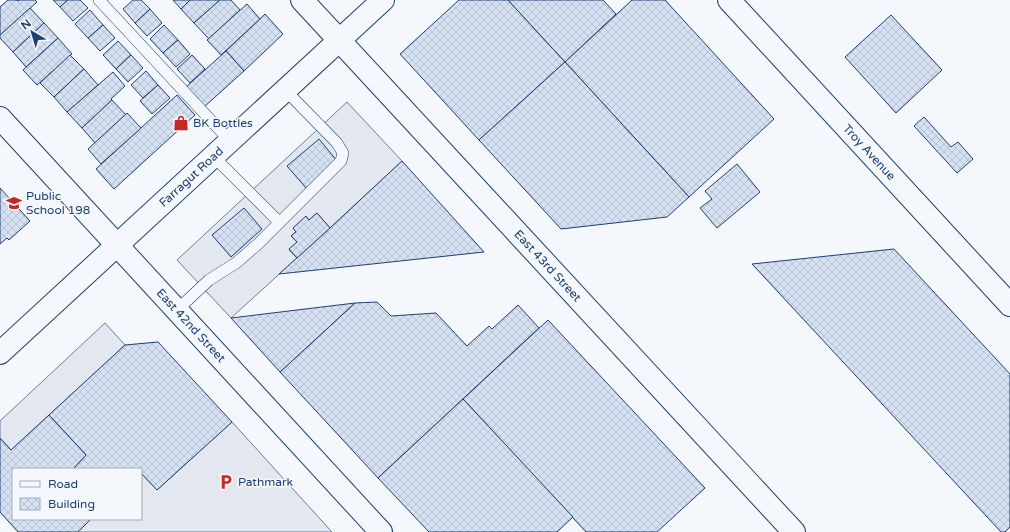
<svg xmlns="http://www.w3.org/2000/svg" width="1010" height="532" font-family="'Varela Round',sans-serif">
	<defs>
		<pattern id="building-cross-hatch" width="8" height="8" patternUnits="userSpaceOnUse"><rect width="8" height="8" fill="#d5e0f0"/><path d="M0 0l8 8M0 8l8-8" fill="none" stroke="#b6c1d1"/></pattern>
	</defs>
	<rect width="100%" height="100%" fill="#f4f7fb"/>
	<g fill="#e3e8f0" stroke="#687fa3">
		<polygon points="347,102 402,161 330,228 317,213 309,220 306,217 293,228 296,232 291,236 297,242 289,250 297,258 231,318 177,260"/>
		<polygon points="105,323 125,345 11,450 0,438 0,421"/>
		<polygon points="232,422 332,532 78,532 91,519 141,519 141,473 157,490"/>
	</g>
	<g fill="url(#building-cross-hatch)" stroke="#1d3f73">
		<polygon points="8,0 17,0 18,1 20,0 35,0 37,2 0,35 0,7"/>
		<polygon points="53,0 68,0 60,7"/>
		<polygon points="68,0 80,0 88,8 73,21 60,7"/>
		<polygon points="133,0 141,0 150,9 135,23 123,9"/>
		<polygon points="173,0 190,0 181,9"/>
		<polygon points="190,0 220,0 194,23 181,9"/>
		<polygon points="220,0 231,0 240,10 209,39 194,23"/>
		<polygon points="459,0 508,0 565,62 479,140 400,54"/>
		<polygon points="508,0 603,0 616,14 565,62"/>
		<polygon points="632,0 665,0 774,119 689,197 565,62"/>
		<polygon points="247,4 260,19 221,55 207,40"/>
		<polygon points="30,8 44,23 13,52 0,38 0,35"/>
		<polygon points="150,9 162,23 147,36 135,23"/>
		<polygon points="90,10 103,25 88,38 75,24"/>
		<polygon points="265,14 283,34 244,71 226,51"/>
		<polygon points="891,15 942,70 896,113 845,57"/>
		<polygon points="44,23 58,38 26,67 13,52"/>
		<polygon points="103,25 115,38 100,51 88,38"/>
		<polygon points="164,25 178,40 163,53 150,39"/>
		<polygon points="58,38 72,54 37,85 23,70"/>
		<polygon points="178,40 190,54 176,67 163,53"/>
		<polygon points="118,41 131,55 116,69 103,55"/>
		<polygon points="226,51 244,71 204,107 186,87"/>
		<polygon points="70,55 84,69 54,97 40,83"/>
		<polygon points="131,55 143,68 128,82 116,69"/>
		<polygon points="192,55 205,69 190,83 177,69"/>
		<polygon points="565,62 689,197 667,217 561,229 479,140"/>
		<polygon points="84,69 98,85 67,112 54,97"/>
		<polygon points="146,71 158,85 143,98 131,85"/>
		<polygon points="113,72 125,86 111,99 112,100 82,128 67,112"/>
		<polygon points="158,85 170,98 152,114 140,101"/>
		<polygon points="177,95 195,115 114,189 96,169"/>
		<polygon points="112,100 126,115 95,143 82,128"/>
		<polygon points="127,113 141,128 101,164 88,149"/>
		<polygon points="924,117 951,147 958,142 973,159 957,173 914,126"/>
		<polygon points="319,139 337,161 306,188 287,166"/>
		<polygon points="402,161 484,252 279,274 330,228"/>
		<polygon points="737,164 760,192 717,228 700,208 712,199 705,191"/>
		<polygon points="0,188 30,221 9,240 7,238 0,244"/>
		<polygon points="244,208 262,229 231,257 212,235"/>
		<polygon points="317,213 330,228 297,258 289,249 297,242 291,236 296,232 293,228 306,216 309,220"/>
		<polygon points="894,249 1010,374 1010,527 1005,532 1001,532 752,264"/>
		<polygon points="377,302 391,316 436,313 467,346 489,326 492,329 518,305 539,328 378,478 280,372 355,303"/>
		<polygon points="355,303 280,372 231,318"/>
		<polygon points="548,320 705,488 657,532 586,532 463,399"/>
		<polygon points="158,342 232,422 157,490 141,473 141,469 73,469 86,455 49,415 125,345"/>
		<polygon points="463,399 573,517 557,532 429,532 378,478"/>
		<polygon points="49,415 86,455 73,469 13,469 13,519 91,519 78,532 18,532 0,512 0,438 11,450"/>
	</g>
	<g fill="none" stroke-linecap="round" stroke-linejoin="round">
		<defs>
			<g id="lane">
				<polyline points="99,0 230,141"/>
				<polyline points="213,156 279,222"/>
				<polyline points="177,310 209,280 236,263 259,243 341,161 343,153 337,143 285,90"/>
			</g>
			<g id="street">
				<path id="s1" d="M302,0l492,532"/>
				<path id="s2" d="M729,0l281,305"/>
				<path id="s3" d="M0,118l381,414"/>
				<path id="s4" d="M0,353l383,-353"/>
			</g>
		</defs>
		<use href="#lane" stroke="#1d3f73" stroke-width="12"/>
		<use href="#street" stroke="#1d3f73" stroke-width="24"/>
		<use href="#lane" stroke="#f4f7fb" stroke-width="11"/>
		<use href="#street" stroke="#f4f7fb" stroke-width="22"/>
	</g>
	<defs>
		<symbol id="shop-bare" viewBox="-9 -9 18 18"><path d="M-5-2.5h2.3a2.7 3.5 0 0 1 5.4 0H5L5.5 6h-11ZM-1.5-2.5h3a1.5 2.3 0 0 0-3 0Z" fill="#c62828" stroke="#f4f7fb" stroke-width="2.5" paint-order="stroke"/></symbol>
		<symbol id="school-bare" viewBox="-9 -9 18 18"><path d="M0-5L7-2L0 1L-7-2ZM-4 1L0 2.5L4 1V4Q0 6-4 4Z" fill="#c62828" stroke="#f4f7fb" stroke-width="2.5" paint-order="stroke"/></symbol>
		<symbol id="parking-bare" viewBox="-9 -9 18 18"><path d="M-3.5-5.5H1a3.5 3.5 0 0 1 0 7H-1V5.5H-3.5ZM-1-3.4V-.6H.8a1.4 1.4 0 0 0 0-2.8Z" fill="#c62828" stroke="#f4f7fb" stroke-width="2.5" paint-order="stroke"/></symbol>
	</defs>
	<g fill-rule="evenodd">
		<use href="#shop-bare" x="170" y="112" width="22" height="22"/>
		<use href="#school-bare" x="3" y="192" width="22" height="22"/>
		<use href="#parking-bare" x="215" y="471" width="22" height="22"/>
	</g>
	<g text-anchor="middle" dominant-baseline="central" stroke-width="3" stroke-linejoin="round" paint-order="stroke">
		<g font-size="12" fill="#1d3f73" stroke="#f4f7fb" text-anchor="start">
			<text x="193" y="123">BK Bottles</text>
			<text x="26" y="196">Public<tspan x="26" dy="14">School 198</tspan></text>
			<text x="238" y="482">Pathmark</text>
		</g>
		<g font-size="12" fill="#1d3f73" stroke="#f4f7fb">
			<text stroke="none"><textPath href="#s2" startOffset="207">Troy Avenue</textPath></text>
			<text stroke="none"><textPath href="#s4" startOffset="260">Farragut Road</textPath></text>
			<text stroke="none"><textPath href="#s1" startOffset="362">East 43rd Street</textPath></text>
			<text stroke="none"><textPath href="#s3" startOffset="282">East 42nd Street</textPath></text>
		</g>
	</g>
	<rect x="12" y="468" width="130" height="52" fill="#f4f7fb" stroke="#9eadc5"/>
	<rect x="20" y="481" width="20" height="6" fill="#f4f7fb" stroke="#9eadc5"/>
	<text x="48" y="488" font-size="12" fill="#1d3f73">Road</text>
	<rect x="20" y="498" width="20" height="12" fill="url(#building-cross-hatch)" stroke="#9eadc5"/>
	<text x="48" y="508" font-size="12" fill="#1d3f73">Building</text>
	<g transform="translate(32 32) rotate(322)" stroke="#f4f7fb" stroke-width="3" paint-order="stroke">
	<path d="M0-3L7 15L0 10L-7 15Z" fill="#1d3f73"/>
	<text y="-6" font-size="11" font-weight="bold" text-anchor="middle" fill="#1d3f73">N</text>
	</g>
</svg>
